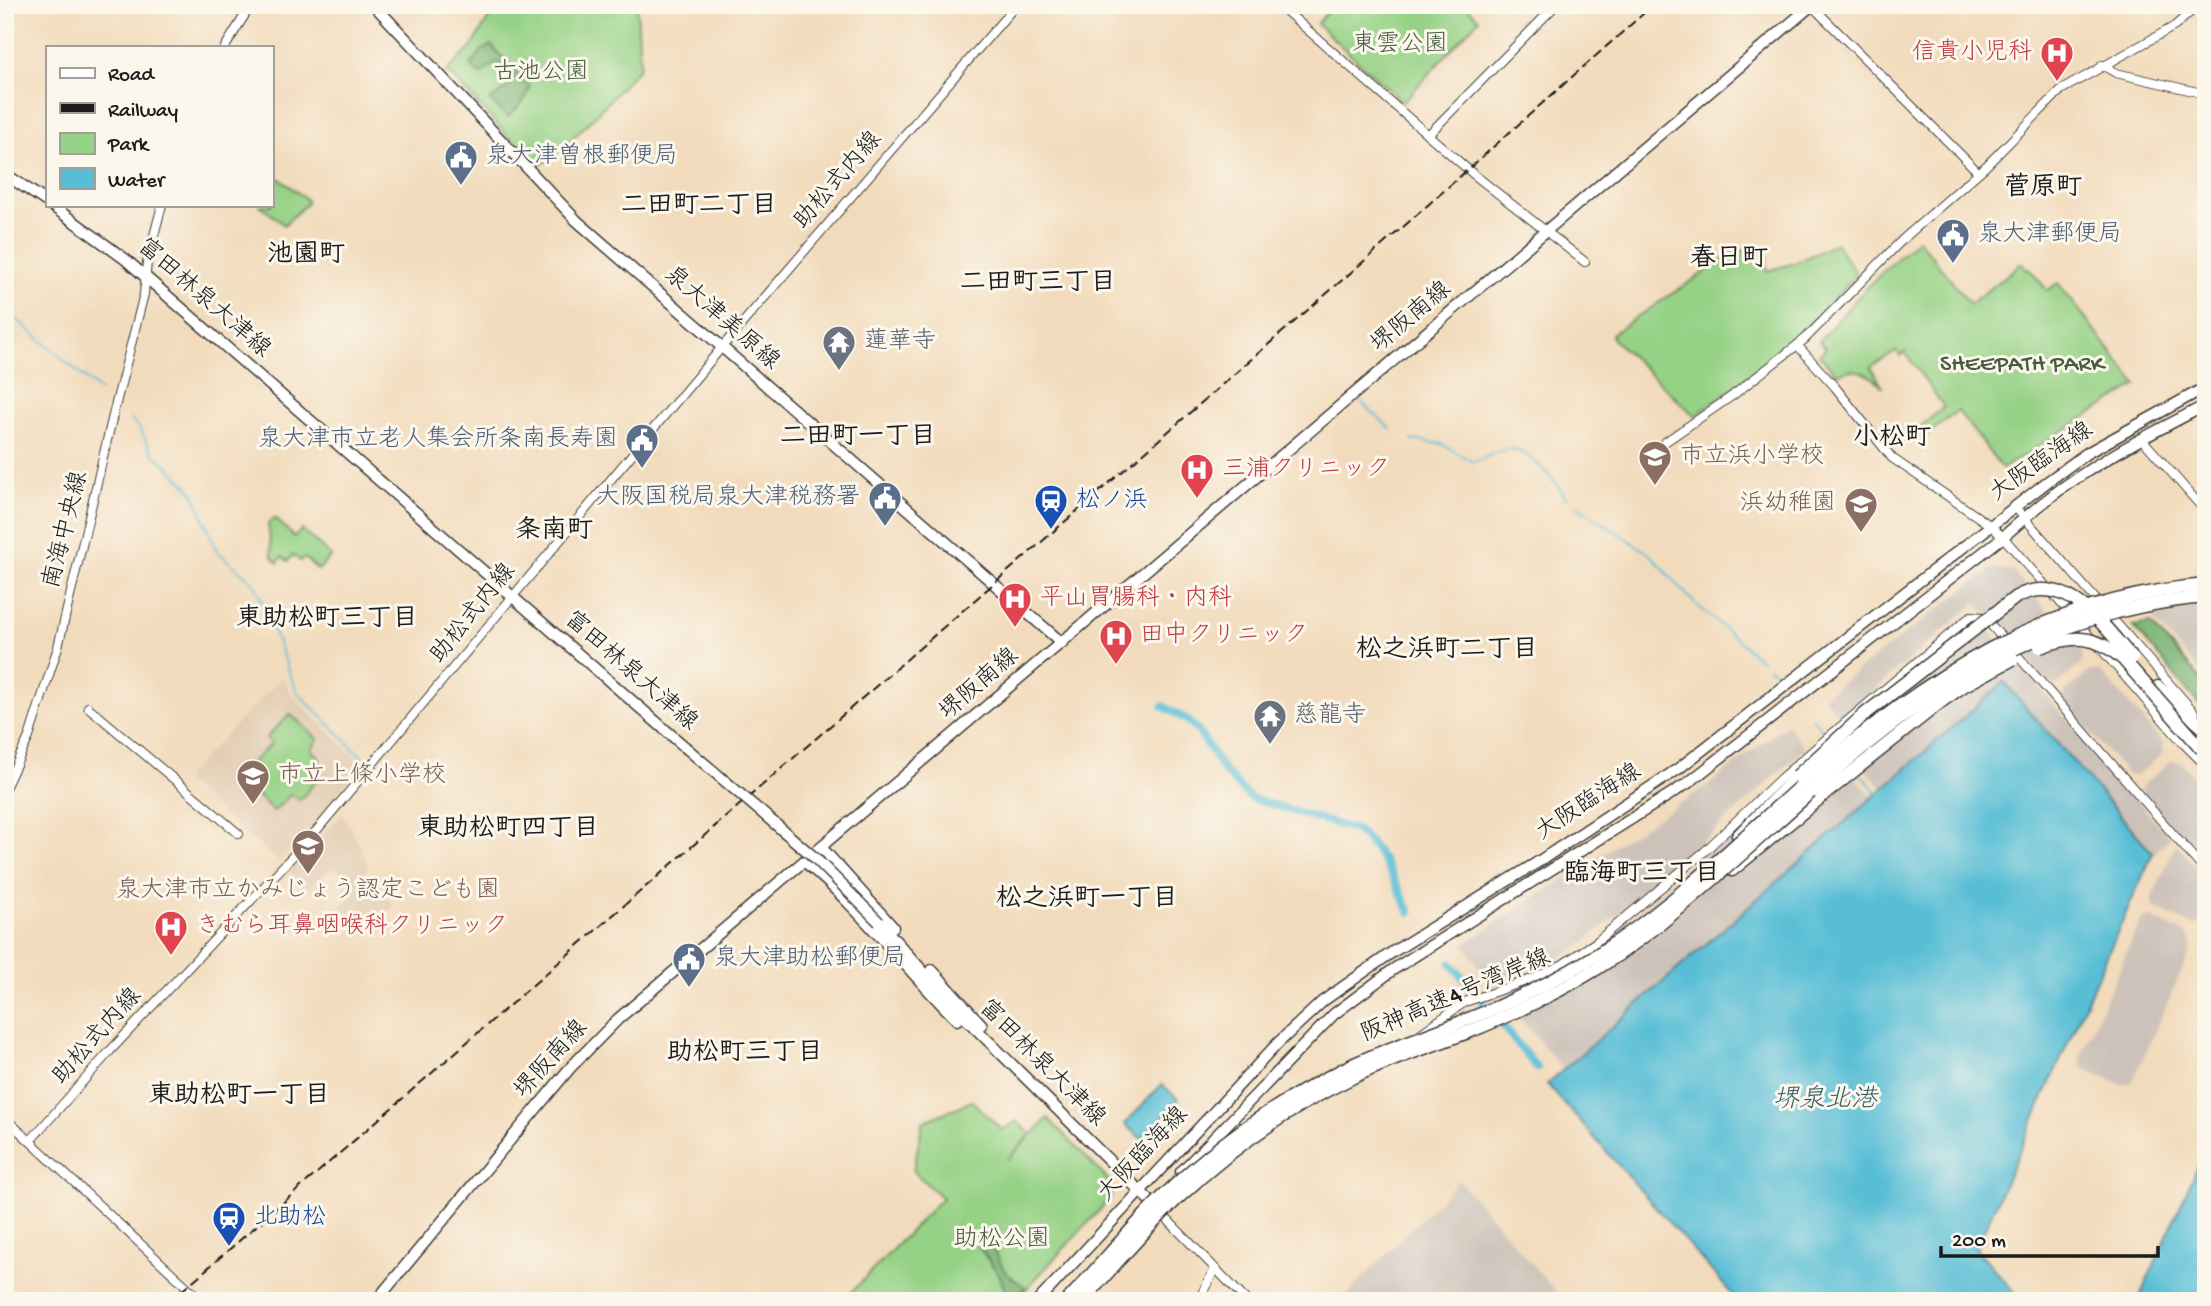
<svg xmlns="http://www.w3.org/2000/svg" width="2211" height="1306" font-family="'Gochi Hand','Klee One',sans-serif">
	<rect width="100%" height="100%" fill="#fbf7ec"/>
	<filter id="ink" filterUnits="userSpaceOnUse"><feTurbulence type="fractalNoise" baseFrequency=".0143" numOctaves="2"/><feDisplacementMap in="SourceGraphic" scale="14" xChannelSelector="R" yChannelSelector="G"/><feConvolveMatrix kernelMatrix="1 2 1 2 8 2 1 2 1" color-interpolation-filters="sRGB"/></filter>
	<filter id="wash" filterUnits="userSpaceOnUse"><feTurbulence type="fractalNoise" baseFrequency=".00686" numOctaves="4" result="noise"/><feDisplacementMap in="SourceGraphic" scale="28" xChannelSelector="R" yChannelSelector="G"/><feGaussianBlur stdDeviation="1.57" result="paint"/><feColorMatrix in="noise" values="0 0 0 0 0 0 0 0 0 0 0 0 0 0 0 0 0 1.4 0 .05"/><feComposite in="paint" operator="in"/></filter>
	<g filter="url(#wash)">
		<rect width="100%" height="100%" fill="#f2dbbc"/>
		<g fill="#e2cbb1">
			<polygon points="283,676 290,693 363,764 290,852 282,859 277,860 187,784 185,777"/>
			<polygon points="342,814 351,828 369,866 362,875 394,905 367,936 335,912 352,895 346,879 333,866 308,888 288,871"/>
		</g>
		<g fill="#cdc2b9">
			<polygon points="1991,569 2013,571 2083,654 2082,663 2057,685 2050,685 1976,602 1841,718 1823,697"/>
			<polygon points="2206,604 2206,678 2146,611 2174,606"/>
			<polygon points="1981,621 2170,838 2154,853 2004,682 1882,788 1838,737 1969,624"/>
			<polygon points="2090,671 2100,671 2163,743 2163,753 2136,776 2128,775 2064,703 2064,693"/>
			<polygon points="1787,724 1805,748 1712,833 1581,945 1547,965 1492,986 1464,944 1708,785"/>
			<polygon points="1826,745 1873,797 1563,1069 1502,997 1547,977 1604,943"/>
			<polygon points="2171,761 2181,762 2206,791 2206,866 2142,793 2142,786"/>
			<polygon points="2176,844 2206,878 2206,917 2203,923 2194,926 2153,907 2152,898"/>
			<polygon points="2149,917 2189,935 2193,946 2132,1083 2123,1085 2083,1068 2080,1058 2141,920"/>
			<polygon points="1459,1180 1564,1301 1341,1301"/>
		</g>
		<g fill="#96d286" stroke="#597751" stroke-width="2">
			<path d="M496,5h141l3,62c-20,21 -81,92 -104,99l-89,-95 25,-24z"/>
			<polygon points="1333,5 1465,5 1479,19 1403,102 1317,24"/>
			<polygon points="279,178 306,199 307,203 284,225 260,205 271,205 271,187"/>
			<path d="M1918,239l52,65 52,-41 5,6 2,-1 18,22 11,-7 79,102 -135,84 -44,-58 -38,29 -6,-8 30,-25 -39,-55 -5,4 -4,-5 -25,16 12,21c-13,-15 -27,-23 -46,-14l-18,-19 7,-7 -7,-7 50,-56z"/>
			<polygon points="1836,243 1857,275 1782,351 1695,416 1612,338 1612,334 1736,251 1762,250 1767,255 1767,271 1795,263"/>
			<polygon points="275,518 294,537 302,530 331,556 318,570 305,558 300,561 293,555 288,561 282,557 278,563 272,556 268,524"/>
			<polygon points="290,714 318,739 311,750 319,757 320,776 300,800 291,794 274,811 237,777 272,743 266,738"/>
			<polygon points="972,1101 1002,1130 1017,1121 1031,1134 1007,1160 1048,1118 1111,1183 1112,1192 1109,1200 1015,1301 843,1301 942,1198 913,1171 923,1122"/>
		</g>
		<g fill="#78b473" stroke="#4a6848" stroke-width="2">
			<polygon points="491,45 530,87 524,101 508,117 490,101 508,87 514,76 505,65 497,62 480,75 470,65 482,51"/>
			<polygon points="2150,623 2206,685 2206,713 2133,626"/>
			<polygon points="987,1238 1006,1273 1025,1287 1008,1301 1000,1276 979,1247"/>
		</g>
		<g fill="#58bed6" stroke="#3a6d79" stroke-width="2">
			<polygon points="2004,682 2153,853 1976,1248 2022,1301 1738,1301 1547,1084"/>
			<polygon points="1162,1084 1179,1100 1142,1139 1125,1124"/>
			<polygon points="2206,1148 2206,1301 2138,1301"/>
		</g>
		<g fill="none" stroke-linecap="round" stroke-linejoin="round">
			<g stroke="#58bed6" stroke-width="2">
				<polyline points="5,309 100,391"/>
				<polyline points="1361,402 1391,429"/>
				<polyline points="130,419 139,428 154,455 166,464 193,492 217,551 255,584 297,692 365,760"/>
				<path d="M1412,440l30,4 31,18c12,-2 24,-13 36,-13 23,1 47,34 58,50"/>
				<polyline points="1576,505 1651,555 1694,603"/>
				<polyline points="1697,605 1762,661"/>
				<polyline points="1768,666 1776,673"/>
				<polyline points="1812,718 1825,733"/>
				<polyline points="1862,775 1878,793"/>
			</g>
			<g stroke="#58bed6" stroke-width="8">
				<path d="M1163,706l24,14 10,9 27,42 26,27 106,32c26,19 40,54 54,82"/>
				<polyline points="1451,963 1537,1068"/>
			</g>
		</g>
	</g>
	<g filter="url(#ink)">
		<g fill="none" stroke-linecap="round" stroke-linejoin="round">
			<defs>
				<g id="minor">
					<polyline points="1279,5 1472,173 1585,262"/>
					<polyline points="1812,6 1978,172"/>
					<polyline points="225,47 251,5"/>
					<polyline points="2102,65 2116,73 2206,94"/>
					<polyline points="1428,135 1556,5"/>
					<polyline points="1798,346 1835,387 1892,458 1991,526 2003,537 2184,744 2206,766"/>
					<polyline points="2142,439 2206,512"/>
					<polyline points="1665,442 1732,396 1805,339 1902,240 1986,166 2061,90 2175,26 2198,5"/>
					<polyline points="2015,507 2195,713"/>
					<polyline points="88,707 239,834"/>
					<polyline points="5,788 29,737 58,647 114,411 144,294 147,262 162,205"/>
					<polyline points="1418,1035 1465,1002 1532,979 1563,964 1596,942 1705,851 1781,778 1833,733 1971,616 1984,617 2206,872"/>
					<polyline points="5,1118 202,1301"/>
					<polyline points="30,1141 110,1051 317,830 722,347 1016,5"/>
					<polyline points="1159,1211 1247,1301"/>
					<polyline points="1198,1301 1215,1269"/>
				</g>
				<g id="major">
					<polyline points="374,5 577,221 1062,643"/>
					<polyline points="5,174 47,202"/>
					<polyline points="51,205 125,259 685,747"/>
					<polyline points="822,848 893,927"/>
					<path d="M805,862c56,47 100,106 152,158"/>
					<polyline points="879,922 959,1012 1152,1203"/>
					<polyline points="932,970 982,1025"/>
					<path d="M1181,1172l153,-158 60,-45 294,-186 315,-246c25,-22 51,-45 80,-63 39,-26 81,-47 123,-69"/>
					<polyline points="376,1301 570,1068 618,1019 1812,5"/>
					<polyline points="1038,1301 1279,1042 1323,1001 1391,953 1538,862 1678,769 2047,482 2087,453 2206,387"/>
				</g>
				<g id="highway">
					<polyline points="2158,687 2206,730"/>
					<polyline points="1738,836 1797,776"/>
					<polyline points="1732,870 1821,797"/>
				</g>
			</defs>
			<use href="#minor" stroke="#3c3934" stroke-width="10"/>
			<use href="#major" stroke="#3c3934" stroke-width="13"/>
			<use href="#highway" stroke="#3c3934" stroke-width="15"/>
			<use href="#minor" stroke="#fff" stroke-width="8"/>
			<use href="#major" stroke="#fff" stroke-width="10"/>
			<use href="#highway" stroke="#fff" stroke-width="12"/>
			<polyline stroke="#1c1c1c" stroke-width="2" stroke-dasharray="10 5" stroke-linecap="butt" points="170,1301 1402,228 1653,5"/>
			<defs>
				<polyline id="major-bridge" points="685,747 815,858 879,922"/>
				<g id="highway-bridge">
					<path d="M2040,647c33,-12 55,-13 83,12l79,90"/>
					<path d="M1797,776l68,-62 151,-117c50,-27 87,28 116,61"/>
					<polyline points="1821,797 1943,700 1963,686 2013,659"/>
					<path d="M1067,1301c35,-37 66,-76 103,-111 51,-49 112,-90 174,-121 39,-20 81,-32 122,-49 53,-21 104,-46 152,-79 68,-47 126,-105 188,-160 120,-104 237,-182 400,-196"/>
					<path d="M1082,1301c32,-35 63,-72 97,-104 51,-48 110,-89 172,-119 39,-19 80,-32 120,-47 44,-18 87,-38 127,-63 79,-50 144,-116 214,-177 44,-39 90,-77 139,-108 75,-47 167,-79 255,-86"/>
				</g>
			</defs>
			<use href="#major-bridge" stroke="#3c3934" stroke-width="13" stroke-linecap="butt"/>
			<use href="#highway-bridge" stroke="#3c3934" stroke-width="15" stroke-linecap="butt"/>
			<use href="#major-bridge" stroke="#fff" stroke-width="10"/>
			<use href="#highway-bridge" stroke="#fff" stroke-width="12"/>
		</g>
	</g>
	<defs>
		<symbol id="hospital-pin" viewBox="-11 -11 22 30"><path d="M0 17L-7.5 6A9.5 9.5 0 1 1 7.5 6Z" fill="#e0444e" stroke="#fbf7ec"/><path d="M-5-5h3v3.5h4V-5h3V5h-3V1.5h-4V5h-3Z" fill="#fff"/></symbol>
		<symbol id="civic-pin" viewBox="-11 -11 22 30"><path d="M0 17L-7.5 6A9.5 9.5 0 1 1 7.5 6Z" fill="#5c6f8a" stroke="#fbf7ec"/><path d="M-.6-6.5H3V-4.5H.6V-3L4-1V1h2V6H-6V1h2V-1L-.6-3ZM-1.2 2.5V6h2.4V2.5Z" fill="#fff"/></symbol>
		<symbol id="temple-pin" viewBox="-11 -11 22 30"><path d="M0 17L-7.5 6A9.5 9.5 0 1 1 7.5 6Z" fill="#6b7280" stroke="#fbf7ec"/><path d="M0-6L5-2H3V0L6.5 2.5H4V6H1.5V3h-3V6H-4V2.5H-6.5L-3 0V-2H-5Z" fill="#fff"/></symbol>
		<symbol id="school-pin" viewBox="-11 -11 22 30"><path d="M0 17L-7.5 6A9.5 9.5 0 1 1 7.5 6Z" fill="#8d6e63" stroke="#fbf7ec"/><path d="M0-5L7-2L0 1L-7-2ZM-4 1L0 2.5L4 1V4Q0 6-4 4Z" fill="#fff"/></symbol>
		<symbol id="station-pin" viewBox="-11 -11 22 30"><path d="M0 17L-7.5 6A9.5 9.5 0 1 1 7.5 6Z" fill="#1a4fb4" stroke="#fbf7ec"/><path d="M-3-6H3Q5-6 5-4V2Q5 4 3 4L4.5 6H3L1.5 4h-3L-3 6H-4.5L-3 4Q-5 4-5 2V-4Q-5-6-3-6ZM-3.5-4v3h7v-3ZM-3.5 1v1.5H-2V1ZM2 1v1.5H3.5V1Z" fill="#fff"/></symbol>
	</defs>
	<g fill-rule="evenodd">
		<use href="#hospital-pin" x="2038" y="34" width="38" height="52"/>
		<use href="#civic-pin" x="442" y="138" width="38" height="52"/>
		<use href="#civic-pin" x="1934" y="216" width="38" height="52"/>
		<use href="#temple-pin" x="820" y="323" width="38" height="52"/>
		<use href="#civic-pin" x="623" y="421" width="38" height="52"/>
		<use href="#school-pin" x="1636" y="438" width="38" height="52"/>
		<use href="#hospital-pin" x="1178" y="451" width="38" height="52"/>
		<use href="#civic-pin" x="866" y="479" width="38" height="52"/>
		<use href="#station-pin" x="1032" y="482" width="38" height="52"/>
		<use href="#school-pin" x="1842" y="485" width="38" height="52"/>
		<use href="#hospital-pin" x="996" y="580" width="38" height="52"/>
		<use href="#hospital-pin" x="1097" y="617" width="38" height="52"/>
		<use href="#temple-pin" x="1251" y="697" width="38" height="52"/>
		<use href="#school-pin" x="234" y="757" width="38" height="52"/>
		<use href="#school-pin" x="289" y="827" width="38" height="52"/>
		<use href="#hospital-pin" x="152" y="908" width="38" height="52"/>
		<use href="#civic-pin" x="670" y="940" width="38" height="52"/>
		<use href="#station-pin" x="210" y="1199" width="38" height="52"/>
	</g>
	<g text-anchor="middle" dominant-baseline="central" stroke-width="6" stroke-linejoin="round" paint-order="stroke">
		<g font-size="24" fill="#475c41" stroke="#fbf7ec">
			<text x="1400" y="45">東雲公園</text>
			<text x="541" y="73">古池公園</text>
			<text x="2022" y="365">SHEEPATH PARK</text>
			<text x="1002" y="1240">助松公園</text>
		</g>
		<g font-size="24" fill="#be3a42" stroke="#fbf7ec" text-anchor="start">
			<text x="2032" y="53" text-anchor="end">信貴小児科</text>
			<text x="1222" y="470">三浦クリニック</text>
			<text x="1040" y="599">平山胃腸科・内科</text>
			<text x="1140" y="636">田中クリニック</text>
			<text x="196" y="927">きむら耳鼻咽喉科クリニック</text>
		</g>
		<g font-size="24" fill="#4e5e75" stroke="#fbf7ec" text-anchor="start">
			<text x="486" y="157">泉大津曽根郵便局</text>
			<text x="1978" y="235">泉大津郵便局</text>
			<text x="618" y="440" text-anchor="end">泉大津市立老人集会所条南長寿園</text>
			<text x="860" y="498" text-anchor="end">大阪国税局泉大津税務署</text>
			<text x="714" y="959">泉大津助松郵便局</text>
		</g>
		<g font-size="24" fill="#1c1c1c" stroke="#fbf7ec">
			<text transform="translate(839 181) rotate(-49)">助松式内線</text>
			<text transform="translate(203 299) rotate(41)">富田林泉大津線</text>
			<text transform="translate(1412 318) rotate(-40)">堺阪南線</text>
			<text transform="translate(721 319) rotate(41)">泉大津美原線</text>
			<text transform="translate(2042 463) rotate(-35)">大阪臨海線</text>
			<text transform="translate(67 530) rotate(-76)">南海中央線</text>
			<text transform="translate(474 614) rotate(-51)">助松式内線</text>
			<text transform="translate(630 672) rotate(41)">富田林泉大津線</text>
			<text transform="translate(980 685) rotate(-41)">堺阪南線</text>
			<text transform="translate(1589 803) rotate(-33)">大阪臨海線</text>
			<text transform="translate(1456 997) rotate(-23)">阪神高速4号湾岸線</text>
			<text transform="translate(98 1037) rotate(-48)">助松式内線</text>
			<text transform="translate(552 1060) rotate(-48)">堺阪南線</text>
			<text transform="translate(1041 1064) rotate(45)">富田林泉大津線</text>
			<text transform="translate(1144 1155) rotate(-47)">大阪臨海線</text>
		</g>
		<g font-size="24" fill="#5b616d" stroke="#fbf7ec" text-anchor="start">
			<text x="864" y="342">蓮華寺</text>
			<text x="1294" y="716">慈龍寺</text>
		</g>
		<g font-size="24" fill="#785e54" stroke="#fbf7ec" text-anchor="start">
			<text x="1680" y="457">市立浜小学校</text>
			<text x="1836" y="504" text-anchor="end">浜幼稚園</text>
			<text x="278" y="776">市立上條小学校</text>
			<text x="308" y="891" text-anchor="middle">泉大津市立かみじょう認定こども園</text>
		</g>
		<g font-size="24" fill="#164399" stroke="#fbf7ec" text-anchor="start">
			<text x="1076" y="501">松ノ浜</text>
			<text x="254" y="1218">北助松</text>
		</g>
		<g font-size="26" font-weight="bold" fill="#1c1c1c" stroke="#fbf7ec">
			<text x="2043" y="189">菅原町</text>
			<text x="699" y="207">二田町二丁目</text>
			<text x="306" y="256">池園町</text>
			<text x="1729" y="260">春日町</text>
			<text x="1038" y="284">二田町三丁目</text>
			<text x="858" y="438">二田町一丁目</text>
			<text x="1892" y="439">小松町</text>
			<text x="554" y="532">条南町</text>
			<text x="327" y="620">東助松町三丁目</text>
			<text x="1447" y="651">松之浜町二丁目</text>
			<text x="508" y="830">東助松町四丁目</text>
			<text x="1642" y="875">臨海町三丁目</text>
			<text x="1087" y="900">松之浜町一丁目</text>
			<text x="745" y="1054">助松町三丁目</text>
			<text x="239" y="1097">東助松町一丁目</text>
		</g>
		<g font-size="26" font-style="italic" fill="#345d66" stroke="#fbf7ec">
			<text x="1825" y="1101">堺泉北港</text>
		</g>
	</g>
	<rect width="2211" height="1306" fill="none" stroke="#fbf7ec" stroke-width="28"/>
	<rect x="46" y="46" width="228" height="161" fill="#fbf7ec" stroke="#a29f99" stroke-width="2"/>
	<rect x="60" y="68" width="35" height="10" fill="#ffffff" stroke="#a29f99" stroke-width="2"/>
	<text x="108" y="80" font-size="21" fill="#1c1c1c">Road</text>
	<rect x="60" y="103" width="35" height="10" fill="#1c1c1c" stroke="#a29f99" stroke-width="2"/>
	<text x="108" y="116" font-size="21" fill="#1c1c1c">Railway</text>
	<rect x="60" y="133" width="35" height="21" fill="#96d286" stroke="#a29f99" stroke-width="2"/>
	<text x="108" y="150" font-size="21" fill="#1c1c1c">Park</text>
	<rect x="60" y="168" width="35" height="21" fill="#58bed6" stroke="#a29f99" stroke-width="2"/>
	<text x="108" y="186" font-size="21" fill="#1c1c1c">Water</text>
	<path d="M1941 1246v10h217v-10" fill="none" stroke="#1c1c1c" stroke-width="3.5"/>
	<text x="1952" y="1246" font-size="21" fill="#1c1c1c" stroke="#fbf7ec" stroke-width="5" paint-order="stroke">200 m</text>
</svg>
